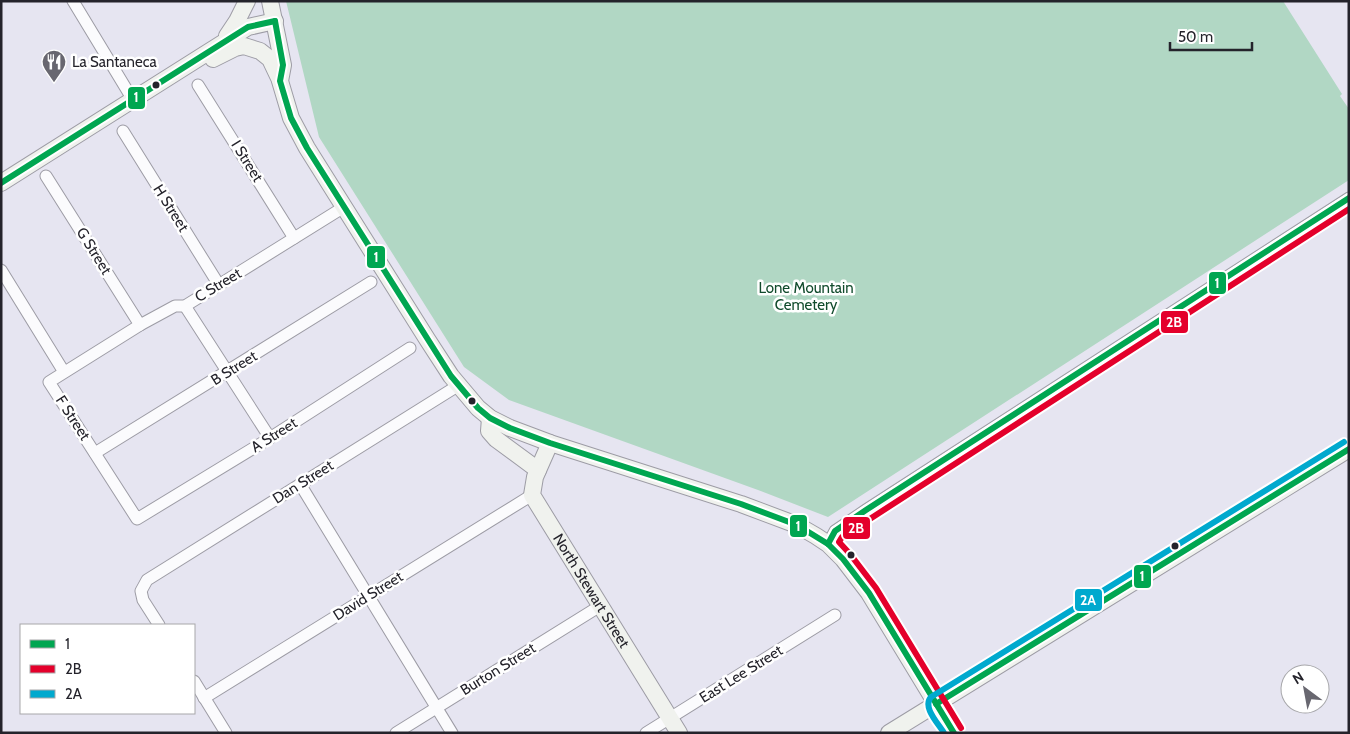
<svg xmlns="http://www.w3.org/2000/svg" width="1350" height="734" font-family="Cabin,sans-serif">
	<rect width="100%" height="100%" fill="#e6e5f1"/>
	<polygon fill="#b1d7c4" points="286,1 1283,1 1342,94 1340,96 1349,109 1349,180 828,517 758,490 509,400 464,367 319,137"/>
	<g fill="none" stroke-linecap="round" stroke-linejoin="round">
		<defs>
			<g id="street">
				<polyline points="73,1 133,100"/>
				<polyline points="198,85 294,238"/>
				<polyline points="123,131 219,285"/>
				<polyline points="46,176 140,325"/>
				<polyline points="344,207 185,306 175,306 140,325 49,382 137,519 270,438 410,348"/>
				<polyline points="1,270 64,372"/>
				<polyline points="185,306 270,438"/>
				<polyline points="95,453 371,282"/>
				<polyline points="300,484 452,733"/>
				<polyline points="828,544 835,531 866,510 1349,198"/>
				<polyline points="159,625 143,600 141,591 147,580 459,385"/>
				<polyline points="194,681 226,733"/>
				<polyline points="204,698 532,495"/>
				<polyline points="396,733 600,606"/>
				<polyline points="646,733 835,615"/>
			</g>
			<g id="secondary">
				<polyline points="270,1 283,65 280,81 291,118 307,148 427,339 451,376 478,408 490,418 510,428 550,443 741,504 797,525 816,536 828,544 843,559 869,593 954,733"/>
				<polyline points="227,36 237,21 247,1"/>
				<polyline points="213,59 235,48 244,46 260,51 270,59 279,78"/>
				<polyline points="1,183 248,27 275,21"/>
				<polyline points="490,418 489,431 496,439 538,470"/>
				<path id="s1" d="M550,443l-15,34 -3,18 147,238"/>
				<polyline points="889,733 1349,449"/>
			</g>
		</defs>
		<use href="#street" stroke="#9d9ca5" stroke-width="13"/>
		<use href="#secondary" stroke="#9d9ca5" stroke-width="18"/>
		<use href="#street" stroke="#fbfbfd" stroke-width="11"/>
		<use href="#secondary" stroke="#f0f2ee" stroke-width="16"/>
		<defs>
			<g id="bus-1">
				<polyline points="275,21 283,65 280,81 291,118 307,148 451,376 478,408 490,418 510,428 550,443 741,504 797,525 828,544 843,559 869,593 954,733"/>
				<polyline points="1,183 248,27 275,21"/>
				<polyline points="828,544 835,531 866,510 1349,198"/>
				<polyline points="936,704 1349,449"/>
			</g>
			<polyline id="bus-2" points="961,728 876,588 850,554 839,542 842,537 1349,209"/>
			<path id="bus-3" d="M944,733c-6,-10 -22,-26 -13,-36l413,-255"/>
		</defs>
		<use href="#bus-1" stroke="#fff" stroke-width="10"/>
		<use href="#bus-2" stroke="#fff" stroke-width="10"/>
		<use href="#bus-3" stroke="#fff" stroke-width="10"/>
		<use href="#bus-1" stroke="#00a651" stroke-width="6"/>
		<use href="#bus-2" stroke="#e4002b" stroke-width="6"/>
		<use href="#bus-3" stroke="#00a9ce" stroke-width="6"/>
	</g>
	<defs>
		<symbol id="restaurant-pin" viewBox="-11 -11 22 30"><path d="M0 17L-7.5 6A9.5 9.5 0 1 1 7.5 6Z" fill="#686770" stroke="#fff"/><path d="M-5-6h1v4h1v-4h1v4h1v-4h1v5L-1.5 .5V6h-2V.5L-5-1ZM5-6V6H3V1.5H1.5Q1.5-4 5-6Z" fill="#fff"/></symbol>
	</defs>
	<g fill-rule="evenodd">
		<use href="#restaurant-pin" x="40" y="48" width="28" height="38"/>
	</g>
	<g fill="#24232b" stroke="#fff" stroke-width="2">
		<circle cx="156" cy="85" r="4.5"/>
		<circle cx="472" cy="401" r="4.5"/>
		<circle cx="1175" cy="546" r="4.5"/>
		<circle cx="851" cy="555" r="4.5"/>
	</g>
	<g text-anchor="middle" dominant-baseline="central" stroke-width="5" stroke-linejoin="round" paint-order="stroke">
		<g font-size="15" fill="#24232b" stroke="#fff" text-anchor="start">
			<text x="72" y="62">La Santaneca</text>
		</g>
		<g font-size="15" fill="#24232b" stroke="#fff">
			<text transform="translate(247 161) rotate(58)">I Street</text>
			<text transform="translate(171 208) rotate(58)">H Street</text>
			<text transform="translate(94 251) rotate(58)">G Street</text>
			<text transform="translate(218 285) rotate(-31)">C Street</text>
			<text transform="translate(234 368) rotate(-32)">B Street</text>
			<text transform="translate(73 418) rotate(57)">F Street</text>
			<text transform="translate(274 435) rotate(-32)">A Street</text>
			<text transform="translate(303 482) rotate(-32)">Dan Street</text>
			<text stroke="none"><textPath href="#s1" startOffset="168">North Stewart Street</textPath></text>
			<text transform="translate(368 596) rotate(-32)">David Street</text>
			<text transform="translate(498 669) rotate(-32)">Burton Street</text>
			<text transform="translate(741 674) rotate(-32)">East Lee Street</text>
		</g>
		<g font-size="15" fill="#114b2c" stroke="#fff">
			<text x="806" y="288">Lone Mountain<tspan x="806" dy="17">Cemetery</tspan></text>
		</g>
	</g>
	<g stroke="#fff" stroke-width="2">
		<rect x="127" y="86" width="19" height="24" rx="5" fill="#00a651"/>
		<rect x="366" y="245" width="20" height="24" rx="5" fill="#00a651"/>
		<rect x="1208" y="271" width="19" height="24" rx="5" fill="#00a651"/>
		<rect x="1160" y="310" width="29" height="24" rx="5" fill="#e4002b"/>
		<rect x="789" y="514" width="19" height="24" rx="5" fill="#00a651"/>
		<rect x="842" y="516" width="29" height="24" rx="5" fill="#e4002b"/>
		<rect x="1133" y="564" width="19" height="25" rx="5" fill="#00a651"/>
		<rect x="1074" y="588" width="29" height="24" rx="5" fill="#00a9ce"/>
	</g>
	<g font-size="14" text-anchor="middle" font-weight="bold" fill="#fff">
		<text x="136" y="102">1</text>
		<text x="376" y="262">1</text>
		<text x="1217" y="288">1</text>
		<text x="1174" y="327">2B</text>
		<text x="798" y="531">1</text>
		<text x="856" y="533">2B</text>
		<text x="1142" y="581">1</text>
		<text x="1088" y="605">2A</text>
	</g>
	<rect width="1350" height="734" fill="none" stroke="#24232b" stroke-width="5"/>
	<rect x="20" y="624" width="175" height="90" fill="#ffffff" stroke="#a7a7aa"/>
	<rect x="30" y="640" width="25" height="8" fill="#00a651" stroke="#a7a7aa"/>
	<text x="65" y="649" font-size="15" fill="#24232b">1</text>
	<rect x="30" y="665" width="25" height="8" fill="#e4002b" stroke="#a7a7aa"/>
	<text x="65" y="674" font-size="15" fill="#24232b">2B</text>
	<rect x="30" y="690" width="25" height="8" fill="#00a9ce" stroke="#a7a7aa"/>
	<text x="65" y="699" font-size="15" fill="#24232b">2A</text>
	<g transform="translate(1305 689) rotate(328)"><circle r="24" fill="#ffffff" stroke="#a7a7aa"/>
	<path d="M0-4L9 19L0 12L-9 19Z" fill="#686770"/>
	<text y="-8" font-size="14" font-weight="bold" text-anchor="middle" fill="#24232b">N</text>
	</g>
	<path d="M1170 42v8h82v-8" fill="none" stroke="#24232b" stroke-width="2.5"/>
	<text x="1178" y="42" font-size="15" fill="#24232b" stroke="#ffffff" stroke-width="4" paint-order="stroke">50 m</text>
</svg>
